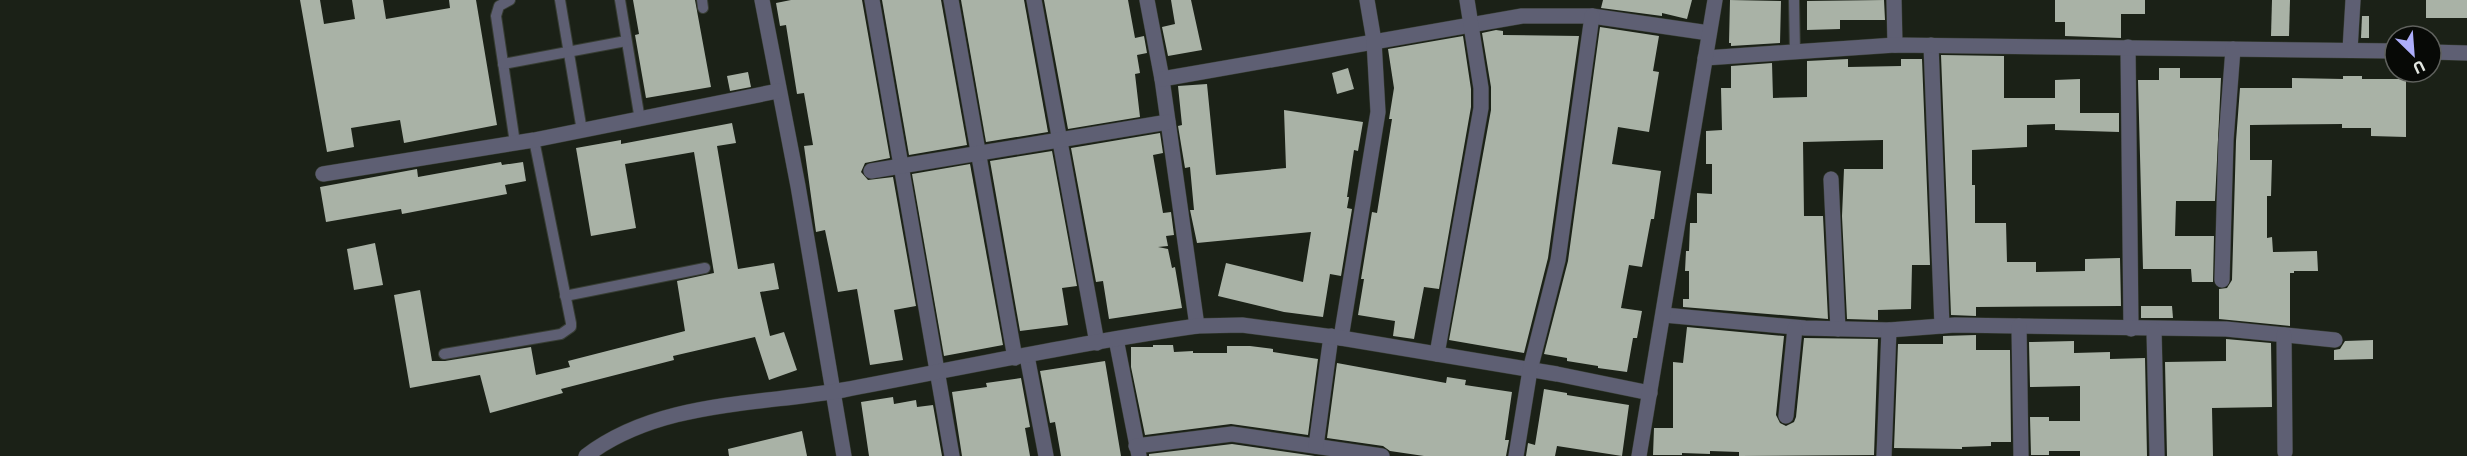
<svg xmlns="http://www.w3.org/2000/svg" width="2467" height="456" font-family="'IBM Plex Sans',sans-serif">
	<rect width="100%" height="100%" fill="#1b2117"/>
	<g fill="#a9b2a6">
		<polygon points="300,0 320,0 324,24 355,19 352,0 383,0 386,19 450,8 449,0 476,0 497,125 404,143 400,120 351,128 354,147 327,152"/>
		<polygon points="633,0 695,0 711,87 646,98 635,35 639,34"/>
		<polygon points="791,0 862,0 890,158 865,163 861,172 868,180 893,177 916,306 894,310 903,360 870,365 857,289 838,292 825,230 816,232 804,146 813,145 804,93 797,94 786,25 780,26 776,3"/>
		<polygon points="882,0 941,0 967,145 909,155"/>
		<polygon points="961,0 1024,0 1048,132 986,142"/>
		<polygon points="1044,0 1128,0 1135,38 1144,36 1147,53 1137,55 1140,73 1135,74 1140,117 1068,129"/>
		<polygon points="1171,0 1191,0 1202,50 1168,56 1162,27 1175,24"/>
		<polygon points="1603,0 1692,0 1687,19 1662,13 1662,16 1601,8"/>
		<polygon points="1730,0 1781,1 1780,43 1731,46 1731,43 1729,43"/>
		<polygon points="1884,0 1885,20 1840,20 1840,29 1807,30 1807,1"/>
		<polygon points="2055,0 2145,0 2145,14 2121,14 2121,38 2065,36 2065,22 2055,22"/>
		<polygon points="2272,0 2290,0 2289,36 2271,36"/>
		<rect x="2426" y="0" width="41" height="18"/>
		<polygon points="2362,16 2369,16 2369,38 2361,38"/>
		<polygon points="1600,27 1659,36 1653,71 1659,72 1649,132 1618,127 1612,164 1661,171 1654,219 1651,219 1642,267 1629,265 1621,308 1642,311 1637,338 1633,338 1627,372 1598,368 1598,366 1567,361 1567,358 1544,354 1568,261"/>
		<polygon points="1496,30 1503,31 1503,35 1579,36 1548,258 1524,353 1449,340 1491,110 1491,87 1482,33"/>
		<polygon points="1463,36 1471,89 1471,107 1439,289 1424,287 1414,339 1393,336 1395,321 1358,315 1364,279 1361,279 1372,212 1377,213 1392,119 1389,119 1394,88 1388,49"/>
		<polygon points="1941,55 2004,56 2004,98 2055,98 2055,80 2080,79 2080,113 2119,113 2119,132 2055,130 2055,124 2027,125 2027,147 1972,150 1972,185 1975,185 1975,223 2006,223 2007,262 2036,262 2036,272 2085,271 2085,259 2120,258 2121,306 1976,307 1976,316 1951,315"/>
		<polygon points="1848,59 1848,67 1901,66 1901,59 1922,59 1930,265 1912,265 1911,309 1878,310 1878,320 1847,319 1842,216 1844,169 1883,169 1883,140 1803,142 1804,216 1823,216 1828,319 1683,307 1683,299 1689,299 1689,271 1685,271 1686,251 1689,251 1690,223 1697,223 1697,193 1712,194 1712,164 1706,164 1706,131 1722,130 1721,88 1731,88 1731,66 1772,63 1773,98 1807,97 1807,61"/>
		<polygon points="1348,68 1354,89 1337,94 1332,73"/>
		<polygon points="2159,68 2180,68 2180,78 2221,78 2215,201 2176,201 2175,236 2214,236 2213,282 2192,282 2191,269 2143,269 2138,80 2159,80"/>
		<polygon points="748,72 751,87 730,91 727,76"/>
		<polygon points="2343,76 2362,76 2362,79 2406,79 2406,137 2371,136 2371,128 2342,128 2342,124 2250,125 2250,160 2272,160 2271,196 2267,196 2267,238 2272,237 2273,252 2317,251 2318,271 2294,271 2294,273 2290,273 2290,326 2219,319 2219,289 2227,288 2232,280 2236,141 2240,88 2292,88 2292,78 2343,79"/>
		<polygon points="1207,84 1216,175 1286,168 1284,110 1363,122 1358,151 1354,150 1347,197 1349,197 1347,208 1352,209 1341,276 1330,274 1323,317 1284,312 1218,296 1226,263 1303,282 1311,232 1197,243 1190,210 1194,210 1190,167 1185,168 1178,126 1182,125 1178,86"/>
		<polygon points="732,123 736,143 717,146 738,269 774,263 779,289 760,292 770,336 784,332 797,370 769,380 755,337 673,356 674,360 561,389 563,393 490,413 480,375 410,388 394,295 420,290 432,361 445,361 531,347 536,375 570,367 568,361 685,331 677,281 714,273 694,152 625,164 636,228 591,236 576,148 621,140 621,144"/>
		<polygon points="1160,133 1163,153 1153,155 1163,213 1171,212 1174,235 1166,236 1168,246 1158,247 1168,249 1172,268 1175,267 1182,308 1109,319 1103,281 1096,282 1071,148"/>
		<polygon points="1052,151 1077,286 1062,288 1068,325 1020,331 990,161"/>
		<polygon points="501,162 502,165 523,162 526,181 505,185 507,194 402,214 401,209 326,222 320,187 417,169 418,177"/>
		<polygon points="970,164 1003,345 944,356 912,174"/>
		<polygon points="375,243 383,285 354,290 347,249"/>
		<polygon points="2141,306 2172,306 2173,318 2141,318"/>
		<polygon points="1687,327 1784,336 1776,415 1780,423 1786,426 1794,422 1796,417 1804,338 1878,339 1874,455 1739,456 1739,452 1710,451 1710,454 1682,453 1682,455 1653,455 1654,428 1673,428 1673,362 1683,363"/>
		<polygon points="1976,335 1976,350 2010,350 2011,442 1991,442 1991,446 1962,447 1962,449 1894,448 1898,344 1943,344 1943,336"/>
		<polygon points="2226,339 2271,343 2272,407 2212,408 2213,456 2167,456 2165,362 2226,361"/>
		<polygon points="2373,340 2373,359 2334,360 2334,350 2340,349 2345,341"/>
		<polygon points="2074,341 2074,353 2110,352 2110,359 2145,358 2147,456 2080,456 2080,451 2049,451 2049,455 2031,455 2030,417 2049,417 2049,421 2080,421 2080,386 2030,387 2029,342"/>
		<polygon points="1153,345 1173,345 1174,352 1193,351 1193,353 1227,353 1227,346 1250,346 1273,349 1273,352 1318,359 1308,435 1231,424 1145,435 1131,367 1131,347 1153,347"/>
		<polygon points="1105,361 1121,456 1061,456 1055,422 1050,423 1040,371"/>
		<polygon points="1337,363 1446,383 1447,377 1466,380 1465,385 1512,392 1505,440 1509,440 1506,456 1424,456 1390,451 1383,446 1327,438"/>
		<polygon points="1021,378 1030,427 1025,428 1030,456 962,456 952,392 987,387 986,383"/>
		<polygon points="1544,389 1567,393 1567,395 1629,405 1622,456 1557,446 1555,456 1526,456 1528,443 1535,445"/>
		<polygon points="893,397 894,404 916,400 917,407 933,405 942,456 869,456 861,402"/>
		<polygon points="802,431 807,456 729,456 728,449"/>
		<polygon points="1232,444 1315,456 1149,456 1149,454"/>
	</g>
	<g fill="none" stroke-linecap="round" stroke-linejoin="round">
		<defs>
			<g id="service">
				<polyline points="510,0 499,6 496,16 515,143"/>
				<polyline points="560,0 582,131"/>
				<polyline points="620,0 640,120"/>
				<polyline points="702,0 703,8"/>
				<polyline points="1794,0 1795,52"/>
				<polyline points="503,64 626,41"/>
				<polyline points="565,296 705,268"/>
				<polyline points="444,354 561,334 571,327 571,323 534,140"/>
			</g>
			<g id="minor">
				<polyline points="762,0 798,186 844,456"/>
				<polyline points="872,0 952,456"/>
				<polyline points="951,0 1015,358"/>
				<polyline points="1034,0 1097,343"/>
				<polyline points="1147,0 1162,79 1197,326"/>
				<polyline points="1894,0 1895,45"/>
				<polyline points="1931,45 1942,326"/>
				<polyline points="2128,47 2131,329"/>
				<polyline points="2350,50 2353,0"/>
				<polyline points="2431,52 2467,53"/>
				<polyline points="1705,58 1895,45 2395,51"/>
				<polyline points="1162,79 1522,16 1592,16 1709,33"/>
				<polyline points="871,171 1168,122"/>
				<polyline points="323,174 534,140 778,91"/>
				<polyline points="1831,179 1838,329"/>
				<polyline points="2222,280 2226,140 2233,49"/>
				<polyline points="1664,315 1805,328 1889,330 1955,325 2226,329 2335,340"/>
				<polyline points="2019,326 2021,456"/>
				<polyline points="2154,330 2157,456"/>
				<polyline points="2284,335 2285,452"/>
				<polyline points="1341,338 1378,112 1374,41 1367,0"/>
				<polyline points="1116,339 1139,456"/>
				<polyline points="1437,354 1481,108 1481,88 1467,0"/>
				<polyline points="1027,356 1046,456"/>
				<polyline points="1786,416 1795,328"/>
				<polyline points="1136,446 1232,434 1382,456"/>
				<polyline points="1316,446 1331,336"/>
				<path d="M586,456c72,-55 171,-51 257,-66 117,-22 235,-47 354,-64l45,-1 99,13 216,36 93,19"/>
				<polyline points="1516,456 1530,370 1558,260 1592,16"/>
				<polyline points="1639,456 1715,0"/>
				<polyline points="1884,456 1889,330"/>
			</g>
		</defs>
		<use href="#service" stroke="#373d33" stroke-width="12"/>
		<use href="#minor" stroke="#373d33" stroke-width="16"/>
		<use href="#service" stroke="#5e5f73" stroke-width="10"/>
		<use href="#minor" stroke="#5e5f73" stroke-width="15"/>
	</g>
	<g transform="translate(2413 54) rotate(155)"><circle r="28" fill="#070906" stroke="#5f615d" stroke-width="1.5"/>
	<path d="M0-4.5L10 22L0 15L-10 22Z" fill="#adaefb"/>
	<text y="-9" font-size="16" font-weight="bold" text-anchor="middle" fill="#e2e6e0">U</text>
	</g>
</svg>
